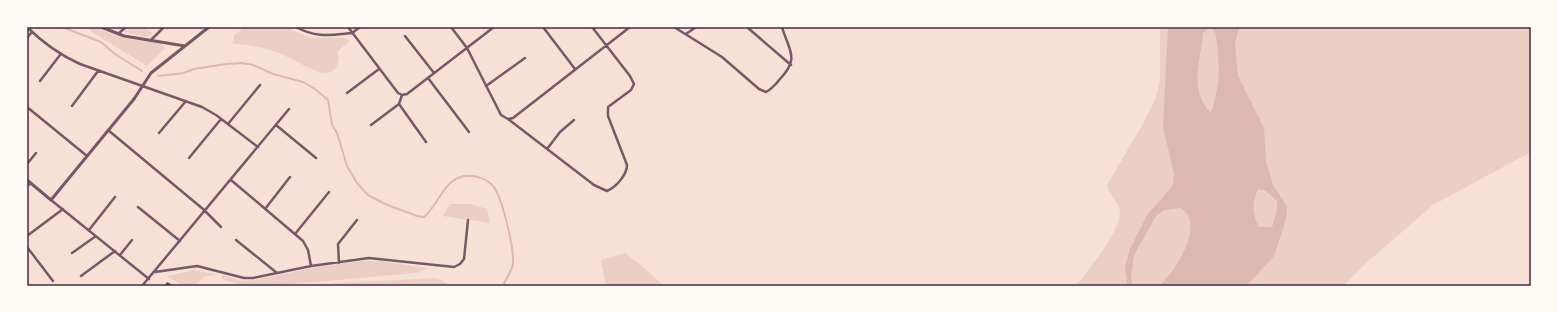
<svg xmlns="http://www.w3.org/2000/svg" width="1558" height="313" font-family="Figtree,sans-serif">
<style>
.green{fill:#ebcfc5}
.water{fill:#dcb8b0;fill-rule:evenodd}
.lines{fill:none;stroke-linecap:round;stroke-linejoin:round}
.stream{stroke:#dcb8b0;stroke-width:2}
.building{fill:#644757}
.minor{stroke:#755966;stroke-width:2.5}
.tertiary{stroke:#755966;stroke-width:3}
.neatline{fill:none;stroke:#4a2c40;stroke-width:1.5}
</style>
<rect width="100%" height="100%" fill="#f7e1d7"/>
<path class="green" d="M87,27C101,27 114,37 129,39C138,41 160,40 165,48L147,66L92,32Z
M130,27H144L152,33L147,37L125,32Z
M245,27H285L311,38H345L350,41L337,52L339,58C338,66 334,73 326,73C316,74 290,57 278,53C264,47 246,45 230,43L234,41V35Z
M1160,27H1531V152L1433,205L1364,265L1343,286H1076C1088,270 1121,231 1120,211C1119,204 1111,195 1108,189L1107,185L1141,127L1156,97L1160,81Z
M450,204H471L487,209L490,223L443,216Z
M625,253L642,266L664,286H606L601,260Z
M362,261H380L428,268L416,273L271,286H243L222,279L221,277L223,275L241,281L255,280L317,267Z
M194,270L218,275L205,276L195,286H183L167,276Z
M437,278L452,286H317L336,283Z"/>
<path class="water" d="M1168,27H1239L1235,44L1238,76L1264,128L1266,161L1273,185L1287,206L1286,219L1274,256L1246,286H1159C1174,273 1198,236 1188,215C1186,213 1183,210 1181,208L1164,210L1156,216L1134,255L1131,277L1133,286H1129L1127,283L1125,267L1130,249L1147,215L1164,196L1173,185L1174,174L1163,127ZM1209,27L1215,31C1220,61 1221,84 1211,113C1188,90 1201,61 1203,33ZM1258,189L1266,191L1277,201V211L1272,227H1259C1252,214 1252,202 1258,189Z"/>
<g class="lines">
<path class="stream" d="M62,27L101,42L115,54L142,71
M158,76L184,73L194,69L226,64L242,63L253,65L273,74L303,82L315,89L328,100L332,125L337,133L347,166L357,183L368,195L385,204L417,216L424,217C437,206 443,184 458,178C469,173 486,177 494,187C503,201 514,247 513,264C512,270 507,278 504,283L505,286"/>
</g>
<path class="building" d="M167,282L171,284L174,286H164Z"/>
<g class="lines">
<path class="minor" d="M27,27C43,43 60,55 80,64L202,107L216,115L258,147
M296,27C316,38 330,35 352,33
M348,27L398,93L402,95
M451,27L467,48L501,115L508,119L594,185L607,191C616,187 627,175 627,165L608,116V107L631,90L634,84L630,76L592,27
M543,27L575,69
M674,27L722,57L759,89L766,92C772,89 776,84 780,79C800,58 789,51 782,27
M748,28L791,65
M352,33L360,27
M118,34L126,27
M686,34L696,27
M405,36L434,73
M27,38L32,32
M151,40L164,27
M428,78L469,132
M40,81L60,55
M486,86L525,58
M347,93L379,69
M402,95L407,94L494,27
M402,95L399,104L426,142
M72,106L98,71
M27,107L87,156
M508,119L513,118L630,27
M228,124L260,85
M276,125L316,158
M371,125L399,104
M108,130L203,209L221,227
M159,133L186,101
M547,149L560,132L574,120
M189,158L221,119
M27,164L36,153
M231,180L303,241L308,250L311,266
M27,186L31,183
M51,200L149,279
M138,207L180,241
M265,209L290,177
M89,230L115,197
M295,234L329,192
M27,236L63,209
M236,240L277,273
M27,247L53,281
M72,253L96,236
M120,255L132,240
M339,263L338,244L357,220
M155,272L197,266L244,278H253L311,266L369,258L454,267L460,264L464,259L468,220
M81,276L115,251
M142,286L289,109"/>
<path class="tertiary" d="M101,27L124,36L185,46
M27,180L51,200L134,99L151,73L209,27"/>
</g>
<rect width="1558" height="313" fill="none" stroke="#fffaf5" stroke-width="56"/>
<rect x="28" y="28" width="1502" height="257" class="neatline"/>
</svg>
